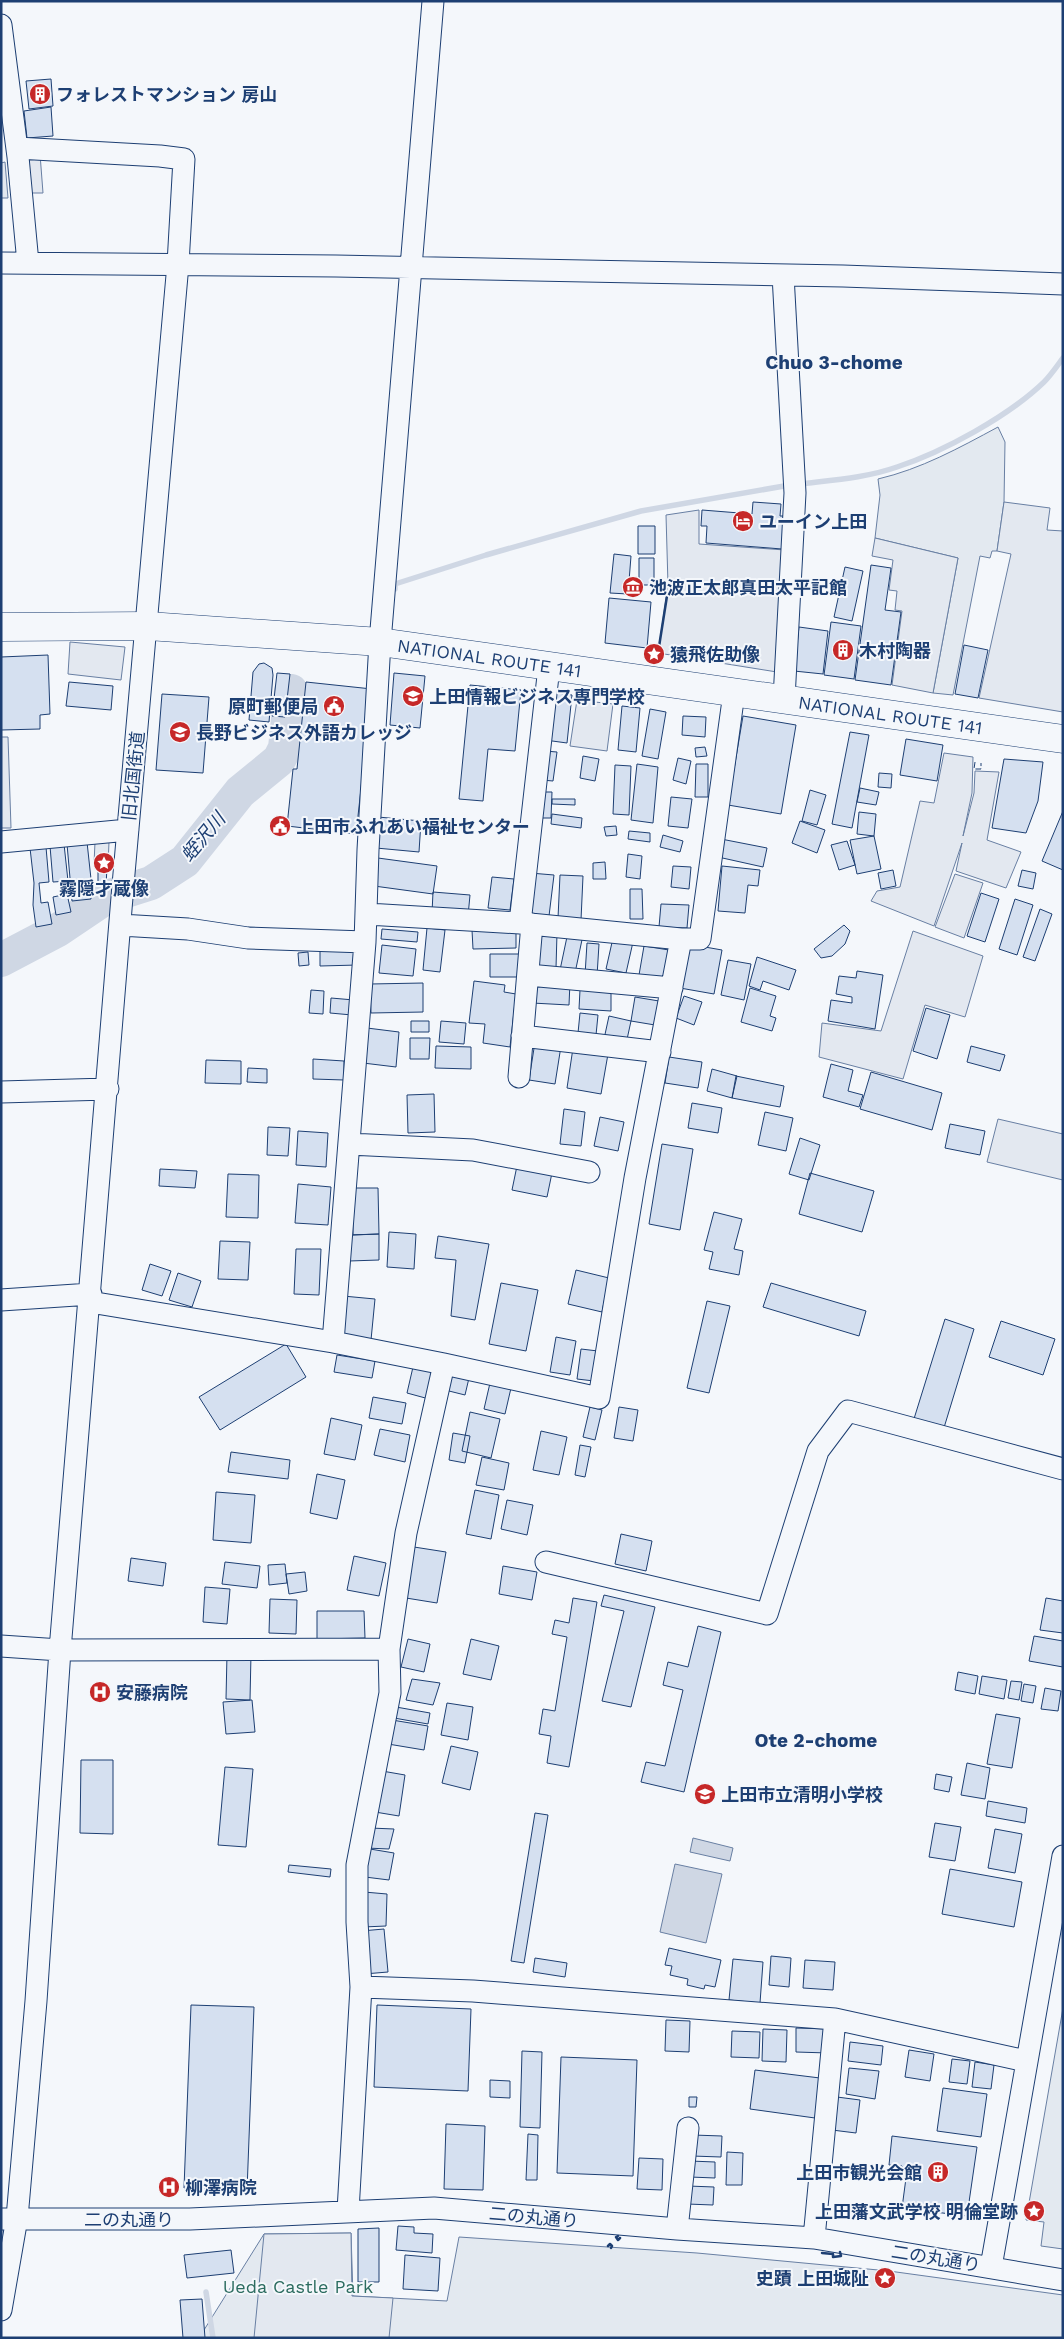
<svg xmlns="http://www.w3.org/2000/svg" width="1064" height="2339" font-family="'Work Sans','Noto Sans JP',sans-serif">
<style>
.green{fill:#e3e9f0;stroke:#687fa3}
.parking{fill:#e3e8f0;stroke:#687fa3}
.water{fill:#cfd7e4;stroke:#687fa3}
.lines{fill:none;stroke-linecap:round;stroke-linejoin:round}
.stream{stroke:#cfd7e4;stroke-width:5.5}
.river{stroke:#cfd7e4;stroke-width:34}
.building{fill:#d5e0f0;stroke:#1d3f73}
.minor-casing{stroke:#1d3f73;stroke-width:23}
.highway-casing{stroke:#1d3f73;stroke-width:29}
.minor{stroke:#f4f7fb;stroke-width:21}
.highway{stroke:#f4f7fb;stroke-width:28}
.fence{stroke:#1d3f73;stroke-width:1;stroke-dasharray:6 2.5;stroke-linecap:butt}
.wall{stroke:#1d3f73;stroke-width:2.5}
.labels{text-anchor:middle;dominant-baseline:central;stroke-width:4;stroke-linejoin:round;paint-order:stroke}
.poi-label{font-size:18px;font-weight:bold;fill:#1d3f73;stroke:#f4f7fb;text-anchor:start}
.street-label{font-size:18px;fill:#1d3f73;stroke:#f4f7fb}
.park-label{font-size:18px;fill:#2c6c60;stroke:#f4f7fb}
.neighbourhood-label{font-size:19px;font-weight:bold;fill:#1d3f73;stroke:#f4f7fb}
.water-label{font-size:19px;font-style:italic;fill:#1d3f73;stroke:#f4f7fb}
</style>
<rect width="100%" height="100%" fill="#f4f7fb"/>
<path class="green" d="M998,427L1005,442L1004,502L997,551H992L990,558L980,556L953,695L933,693L958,558L875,538L880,495L878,479C921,469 959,448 998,427Z
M95,842H109L108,865L94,864Z
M1063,2008V2249L1041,2246L1044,2222L1026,2220Z
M351,2233L353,2296L447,2301L459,2237L697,2253L889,2271L1063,2295V2338H199L264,2234Z"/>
<path class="parking" d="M24,154H40L43,193H28Z
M5,162L8,198H1V163Z
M1004,502L1050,508L1047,530L1063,531V712L979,698L1011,554L997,551Z
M699,510V544L785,550L777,672L658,653L668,585L666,515Z
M875,538L958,558L933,693L892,685L902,611L895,610L897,591L889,590L893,560L872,556Z
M70,642L125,647L121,680L68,674Z
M577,700L613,704L607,751L570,746Z
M1,737H8L11,828H1Z
M944,753L973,757L972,793L963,836L974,793L975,771L999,772L987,840L1021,852L1006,888L956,871L962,843L934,926L871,901L877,891L900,887L920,801L934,803Z
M955,874L983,883L964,938L935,927Z
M913,931L983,956L965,1017L925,1005L903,1079L819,1057L822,1023L881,1031Z
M998,1119L1063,1134V1180L987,1162Z
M351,2233L352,2296L393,2298L389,2338H254L264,2234Z"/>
<path class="water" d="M693,1838L733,1848L730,1861L690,1852Z
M675,1864L722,1874L706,1943L660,1932Z"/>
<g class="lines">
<path class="stream" d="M799,484C832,480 866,478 897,467C943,452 1009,416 1044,382C1051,375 1057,366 1063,358
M395,589V584L486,555L641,511L790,485
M206,2292L213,2338"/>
<path class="river" d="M1,960L58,930L107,897L151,883L185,861L240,792L279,760L285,748L291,691"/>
</g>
<path class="building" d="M51,79L53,106L29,109L26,81Z
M51,107L53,136L27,138L24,111Z
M753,502L781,504L780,516H785L782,549L706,543L707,526H701L702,510L752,514Z
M638,526H655V554H638Z
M614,554L631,556L628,594L610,593Z
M639,558H654V585H639Z
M871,565L891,568L885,610L901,612L891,685L855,680Z
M845,567L863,571L852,621L834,617Z
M609,598L651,602L647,648L605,643Z
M831,622L861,626L854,679L824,675Z
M799,627L828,631L823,674L794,671Z
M964,645L988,650L978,698L955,694Z
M48,655L50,714L40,715V729L1,730V657Z
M264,663L272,668L273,675L269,722L249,720L253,672L259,664Z
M277,673L290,674L285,717L272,716Z
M394,673L425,676L420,728L390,725Z
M69,682L113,686L111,710L66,706Z
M306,682L372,689L356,834L287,826L293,769H297Z
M470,685L521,690L515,751L488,749L483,801L459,799Z
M550,692L572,695L567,743L545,740Z
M162,694L209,697L203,773L156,770Z
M622,706L640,708L636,752L618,750Z
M650,709L666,712L658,759L642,756Z
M683,716L706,717L705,737L682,735Z
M743,716L796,725L781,814L728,805Z
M850,732L869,735L852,828L832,824Z
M906,739L943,745L937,781L900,775Z
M705,747L707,756L696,757L695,748Z
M545,751L557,752L553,781L542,780Z
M583,756L599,759L595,781L580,778Z
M678,758L691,761L686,784L673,780Z
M1004,759L1043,762L1038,801L1026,833L992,828Z
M637,764L658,767L653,823L631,820Z
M696,764H708V797H695Z
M615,765L631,766L629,815L613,814Z
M879,773L892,774L891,788L878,787Z
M860,788L879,792L876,805L857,802Z
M810,790L826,795L817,825L802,821Z
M540,792H552L551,818H539Z
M671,797L692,799L688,828L668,826Z
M552,799H575V805L552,804Z
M1063,811V870L1042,861Z
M859,812L876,814L874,836L857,834Z
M552,814L582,818L581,828L551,824Z
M378,817L421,821L419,852L376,848Z
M800,821L825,830L817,853L792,843Z
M616,826L617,835L606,836L604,827Z
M629,831L650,833V842L628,839Z
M663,835L683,841L680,852L660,847Z
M874,836L881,869L857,874L850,840Z
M721,839L767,848L763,867L718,857Z
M847,841L855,865L839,870L831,845Z
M87,842L91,879L82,880L83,888L90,887L91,899L72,901L67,844Z
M64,844L68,881L53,882L50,846Z
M46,847L49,882L39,883L41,903L48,902L52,924L36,927L33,905L34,883L30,848Z
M628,854L642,856L640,879L626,877Z
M378,858L437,866L433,894L374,886Z
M605,862L606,879H593V863Z
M673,866L691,867L689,889L671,887Z
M722,866L760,870L758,886L748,885L745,913L718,911Z
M98,867H107L106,886H98Z
M893,870L896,886L881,889L878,873Z
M1022,870L1036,873L1033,889L1018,886Z
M530,873L554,875L549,916L525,913Z
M560,875L583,876L581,920L558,918Z
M492,877L514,879L510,910L488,908Z
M630,889H642L643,919H630Z
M433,892L470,895L468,916L432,913Z
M981,893L999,899L985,942L967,936Z
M67,894L71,912L56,915L53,897Z
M1015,899L1033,905L1017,955L999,949Z
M661,904L689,905L687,928L659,927Z
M1040,909L1052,914L1035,961L1023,957Z
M844,925L850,931L845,944L832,956L821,958L814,949Z
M427,928L445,930L440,972L423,970Z
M382,929L418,932L417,942L381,939Z
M516,929V948L473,949L472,930Z
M568,932L583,935L575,973L560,970Z
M533,933H557L556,968H533Z
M613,938L633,942L626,973L606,969Z
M587,943L599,944L597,976L585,975Z
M688,944L722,950L714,994L680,988Z
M382,945L416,949L413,976L379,973Z
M357,946L358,965L320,966V947Z
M644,946L669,950L664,979L639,975Z
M308,952L309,965L299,966L298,953Z
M490,954H521L520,977H490Z
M757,957L796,970L789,990L763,981L760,990L749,986Z
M728,960L751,964L744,1000L721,995Z
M857,971L883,975L875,1029L828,1021L831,1000L852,1003V997L836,994L839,976L856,978Z
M474,981L505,985L504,992L516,994L510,1047L483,1043L485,1024L469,1023Z
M533,981L570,982L569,1005L532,1003Z
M423,983V1012L371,1013L370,984Z
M750,988L776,996L770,1016L776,1018L772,1031L741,1022Z
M311,990L324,991L323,1014L309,1013Z
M580,990L611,992V1011L579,1009Z
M684,996L702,1002L694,1025L676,1018Z
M635,997L659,1001L655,1025L631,1021Z
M331,998L354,1000L352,1015L330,1013Z
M926,1008L950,1015L937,1059L913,1051Z
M580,1013L598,1015L596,1035L578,1033Z
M609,1016L631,1021L626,1044L604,1039Z
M411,1021H429V1032H411Z
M441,1021L466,1023L464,1044L439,1042Z
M367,1028L399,1032L396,1067L363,1063Z
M410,1038H430L429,1059H410Z
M535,1042L561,1046L555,1084L529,1080Z
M436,1046L471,1047V1069L435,1068Z
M971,1046L1005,1055L1000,1071L967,1062Z
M573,1048L608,1054L601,1094L567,1088Z
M669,1057L702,1062L698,1088L665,1083Z
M313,1059L344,1061V1080L313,1079Z
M206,1060L241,1061V1084L205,1083Z
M831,1064L853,1070L848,1091L863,1095L859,1107L823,1097Z
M248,1068L267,1069V1083L247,1082Z
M712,1069L737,1076L732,1098L707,1091Z
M871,1072L942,1093L932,1130L860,1109Z
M736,1076L784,1086L780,1107L732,1098Z
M434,1094L435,1132L408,1133L407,1095Z
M692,1103L722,1108L718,1133L688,1128Z
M564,1109L585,1112L581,1146L560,1144Z
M765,1112L793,1118L786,1151L758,1145Z
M600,1117L624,1122L618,1151L594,1146Z
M950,1124L985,1131L980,1155L945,1148Z
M268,1127L290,1128L288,1156L267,1155Z
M298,1131L328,1133L326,1167L296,1165Z
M800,1138L820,1145L809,1180L789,1174Z
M662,1144L693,1149L680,1230L649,1224Z
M518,1161L553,1168L547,1197L512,1190Z
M160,1169L197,1171L195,1188L159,1186Z
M810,1173L874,1191L862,1232L799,1214Z
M228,1174L259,1175L258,1218L226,1217Z
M298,1184L331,1187L328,1225L295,1223Z
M352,1188H378L379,1234L353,1235Z
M714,1212L742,1219L734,1249L743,1251L739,1275L709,1269L713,1252L704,1250Z
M389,1232L416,1234L414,1269L387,1267Z
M379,1234V1260L349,1261L348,1235Z
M438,1236L489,1244L475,1320L451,1316L456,1260L435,1258Z
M220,1241L250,1242L248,1280L218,1279Z
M296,1249H321L319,1295L294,1294Z
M150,1264L171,1271L162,1296L142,1290Z
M576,1270L609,1278L602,1312L568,1304Z
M178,1273L201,1281L192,1307L169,1300Z
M501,1283L538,1290L526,1351L489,1344Z
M771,1283L866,1311L859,1336L763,1307Z
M343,1296L375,1299L371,1340L339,1336Z
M707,1301L730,1306L709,1393L687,1388Z
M945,1319L974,1329L943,1431L913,1422Z
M1001,1321L1055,1339L1043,1375L989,1357Z
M556,1337L576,1341L570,1375L550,1372Z
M286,1344L306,1377L220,1430L199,1397Z
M581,1349L598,1351L594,1381L577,1379Z
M337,1355L375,1361L372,1378L334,1372Z
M413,1367L435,1372L429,1399L407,1393Z
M449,1374L469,1378L465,1395L445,1390Z
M490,1383L511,1388L505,1414L484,1409Z
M373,1397L406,1403L402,1424L369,1418Z
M590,1407L602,1410L595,1440L583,1437Z
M619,1407L638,1410L633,1441L614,1438Z
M470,1412L500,1419L491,1458L462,1451Z
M331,1418L362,1425L355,1460L324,1454Z
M380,1429L410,1435L405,1462L374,1455Z
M541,1431L567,1437L559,1475L533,1470Z
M453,1433L470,1436L465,1463L449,1460Z
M580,1445L591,1447L585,1477L575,1475Z
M231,1452L290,1460L288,1479L228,1472Z
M482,1457L509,1463L504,1490L476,1485Z
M317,1474L345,1480L337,1519L310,1513Z
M475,1490L499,1495L491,1539L466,1534Z
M216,1492L255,1495L251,1543L213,1540Z
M507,1500L533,1505L527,1535L501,1529Z
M621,1534L652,1541L646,1571L615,1564Z
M414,1547L446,1552L437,1603L406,1598Z
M354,1556L386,1563L379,1596L347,1590Z
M131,1558L166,1563L163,1586L128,1581Z
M225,1562L260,1566L257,1588L222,1584Z
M285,1564L287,1583L269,1585L268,1565Z
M503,1566L537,1572L532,1600L499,1594Z
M305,1572L307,1591L289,1594L286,1574Z
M205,1587L230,1589L227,1624L203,1622Z
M604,1595L655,1607L631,1707L602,1701L624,1611L601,1606Z
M573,1598L597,1602L569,1767L547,1763L551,1736L539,1734L543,1709L555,1711L567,1637L552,1634L555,1620L569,1623Z
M1046,1598L1063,1601V1633L1040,1630Z
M270,1599L297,1600L296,1634L269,1633Z
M317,1611H364L365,1638L317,1639Z
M698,1626L721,1632L684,1792L641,1782L646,1762L665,1766L683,1690L663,1685L668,1662L688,1667Z
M1034,1636L1063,1641V1667L1029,1661Z
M408,1639L430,1644L424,1672L401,1667Z
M471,1639L499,1646L491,1680L463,1674Z
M227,1654H251L250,1700L226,1699Z
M958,1672L978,1676L975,1694L955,1690Z
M982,1676L1007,1680L1004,1699L979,1694Z
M412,1679L440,1683L433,1705L406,1700Z
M1011,1681L1022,1682L1019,1700L1008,1698Z
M1024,1684L1036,1686L1033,1703L1021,1701Z
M1045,1688L1061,1691L1058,1711L1041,1709Z
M252,1700L255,1732L226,1734L223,1702Z
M447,1703L473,1707L468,1740L441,1735Z
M396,1707L430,1713L428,1724L394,1718Z
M996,1714L1020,1718L1012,1768L987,1764Z
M386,1719L428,1726L424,1750L382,1743Z
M451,1746L478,1752L470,1790L442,1783Z
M81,1760H113V1834L80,1833Z
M967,1763L990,1768L985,1799L961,1795Z
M225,1767L253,1769L246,1847L218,1845Z
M382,1771L405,1775L399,1816L375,1812Z
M936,1774L952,1777L949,1792L934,1789Z
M988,1801L1027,1808L1025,1823L986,1816Z
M535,1813L548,1815L524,1963L511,1961Z
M935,1823L961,1827L955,1861L929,1857Z
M370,1828L394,1829L389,1849L366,1848Z
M995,1829L1022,1834L1015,1873L988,1868Z
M370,1849L394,1853L389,1880L365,1877Z
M289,1865L331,1869L330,1877L288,1872Z
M950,1869L1022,1882L1014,1927L942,1914Z
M364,1892L387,1894L386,1926L363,1927Z
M384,1929L388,1972L364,1974L361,1931Z
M669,1948L721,1960L715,1987L705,1985L704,1989L687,1985L688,1979L670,1975L672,1966L665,1965Z
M771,1956L791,1958L789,1987L769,1985Z
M535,1958L567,1963L565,1977L533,1972Z
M733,1959L763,1962L760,2003L729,2000Z
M805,1960L835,1962L833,1990L803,1988Z
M191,2005L254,2007L247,2191L184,2188Z
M377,2005L471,2009L468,2091L374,2087Z
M666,2020L690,2021L689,2052L665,2051Z
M796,2028L829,2029L828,2053L796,2052Z
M763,2029L787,2030L786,2062L762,2061Z
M732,2031L760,2032L759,2058L731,2057Z
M850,2042L883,2046L881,2065L848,2061Z
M909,2050L934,2054L930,2081L905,2077Z
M522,2051L542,2052L540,2128L520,2127Z
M561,2057L637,2060L633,2176L557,2173Z
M952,2059L970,2061L967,2084L949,2082Z
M975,2062L994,2065L991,2089L972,2087Z
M849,2068L879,2071L875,2099L846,2094Z
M755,2070L820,2078L815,2118L750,2109Z
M490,2080L510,2081V2098L490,2097Z
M943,2088L987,2094L981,2137L937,2131Z
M689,2097H697L696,2107H689Z
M837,2097L860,2100L856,2133L832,2130Z
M446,2124L485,2126L483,2190L444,2189Z
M528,2134L538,2135L537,2180H526Z
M693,2135L722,2136L721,2157L692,2156Z
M892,2136L977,2147L967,2216L902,2208L906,2178L901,2177L902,2166L889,2165Z
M727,2152L743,2153L742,2185H726Z
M639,2158L663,2159L662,2190L637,2189Z
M690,2161L715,2162V2178L690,2177Z
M688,2186L714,2187L713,2205L687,2204Z
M398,2226L414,2227V2233L433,2234L432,2253L396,2250Z
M379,2228V2282H358V2229Z
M231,2250L234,2273L187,2278L184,2255Z
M405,2255L440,2258L438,2291L403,2289Z
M202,2299L205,2338H183L180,2300Z"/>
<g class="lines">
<g class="minor-casing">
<path id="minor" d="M1,25L18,157L28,263
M1,263L336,266L843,276L1063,284
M783,275L795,493L784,699
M1,842L128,830
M367,914L520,923L681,939H700L734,693
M520,923L549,667
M120,925L188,929L248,938L365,942
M528,975L672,988
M522,1036L660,1052
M519,1077L532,924
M1,1092L108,1089
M349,1144L473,1150L589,1172
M1,1300L91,1294
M90,1302L333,1342L444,1364L599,1398L635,1178L681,939
M333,1342L365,942L368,850L380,642L433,1
M546,1562L767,1614L818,1451L848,1411L1063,1469
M1,1646L60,1650L389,1649
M361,1987L473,1991L835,2019L1026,2061
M348,2211L361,1987L357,1922V1865L390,1693L389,1649L406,1533L444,1364
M1,2219H190L434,2208L677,2229L814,2238L1063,2280
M677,2229L688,2128
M814,2238L835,2019
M991,2267L1063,1856
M1,2310L17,2218L36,2001L60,1650L123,885L178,264L184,159L160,156L17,148"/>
</g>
<g class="highway-casing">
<g id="highway">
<path id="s1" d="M1,627L148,626L380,642L1063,739"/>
</g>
</g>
<use href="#minor" class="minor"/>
<use href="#highway" class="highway"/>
<path class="fence" d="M975,762L974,769H981V763"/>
<path class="wall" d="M658,653L667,596
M618,2236L616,2237L618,2240L620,2238
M608,2246L610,2244L612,2246L611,2248
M822,2253L833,2254V2257L841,2256L840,2252
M837,2275L836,2270L844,2269L846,2275L854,2276"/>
</g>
<defs>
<g id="building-disc" transform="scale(1.125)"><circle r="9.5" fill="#c62828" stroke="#f4f7fb"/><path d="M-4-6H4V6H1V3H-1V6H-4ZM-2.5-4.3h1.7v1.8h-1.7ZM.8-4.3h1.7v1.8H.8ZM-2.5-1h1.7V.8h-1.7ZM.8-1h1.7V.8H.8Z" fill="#fff"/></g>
<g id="hotel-disc" transform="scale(1.125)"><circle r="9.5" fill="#c62828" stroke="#f4f7fb"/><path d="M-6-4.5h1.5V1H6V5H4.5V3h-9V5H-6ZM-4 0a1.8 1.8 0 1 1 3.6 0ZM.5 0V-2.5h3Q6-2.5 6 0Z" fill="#fff"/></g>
<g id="museum-disc" transform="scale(1.125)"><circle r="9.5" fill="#c62828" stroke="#f4f7fb"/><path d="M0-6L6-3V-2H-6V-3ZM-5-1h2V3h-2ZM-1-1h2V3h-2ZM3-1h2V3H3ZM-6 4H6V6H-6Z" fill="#fff"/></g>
<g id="sight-disc" transform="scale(1.125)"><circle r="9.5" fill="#c62828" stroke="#f4f7fb"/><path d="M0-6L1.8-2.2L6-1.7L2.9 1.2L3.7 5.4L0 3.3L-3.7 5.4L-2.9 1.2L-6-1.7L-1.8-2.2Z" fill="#fff"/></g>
<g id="university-disc" transform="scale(1.125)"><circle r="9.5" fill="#c62828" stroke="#f4f7fb"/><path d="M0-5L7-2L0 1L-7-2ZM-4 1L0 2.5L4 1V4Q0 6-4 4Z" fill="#fff"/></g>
<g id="civic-disc" transform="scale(1.125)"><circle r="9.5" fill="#c62828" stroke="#f4f7fb"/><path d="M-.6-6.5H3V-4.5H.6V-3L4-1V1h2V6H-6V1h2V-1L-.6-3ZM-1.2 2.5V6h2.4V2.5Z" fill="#fff"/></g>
<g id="hospital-disc" transform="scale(1.125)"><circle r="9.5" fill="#c62828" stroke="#f4f7fb"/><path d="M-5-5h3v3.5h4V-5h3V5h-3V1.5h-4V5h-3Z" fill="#fff"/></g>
<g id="school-disc" transform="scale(1.125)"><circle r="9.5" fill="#c62828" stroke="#f4f7fb"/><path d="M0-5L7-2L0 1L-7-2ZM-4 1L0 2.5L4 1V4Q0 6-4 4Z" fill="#fff"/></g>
</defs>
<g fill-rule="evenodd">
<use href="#building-disc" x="40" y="94"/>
<use href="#hotel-disc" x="743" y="521"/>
<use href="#museum-disc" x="633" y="587"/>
<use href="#building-disc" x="843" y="650"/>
<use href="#sight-disc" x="654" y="654"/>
<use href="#university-disc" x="413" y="696"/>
<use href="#civic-disc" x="334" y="706"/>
<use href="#university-disc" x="180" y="732"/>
<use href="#civic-disc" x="280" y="826"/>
<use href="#sight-disc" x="104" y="863"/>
<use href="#hospital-disc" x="100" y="1692"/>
<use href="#school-disc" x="705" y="1794"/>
<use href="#building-disc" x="938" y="2172"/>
<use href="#hospital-disc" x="169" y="2187"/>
<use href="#sight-disc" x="1034" y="2211"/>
<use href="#sight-disc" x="885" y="2278"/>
</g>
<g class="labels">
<g class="poi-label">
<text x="56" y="94">フォレストマンション 房山</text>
<text x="759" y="521">ユーイン上田</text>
<text x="649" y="587">池波正太郎真田太平記館</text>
<text x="859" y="650">木村陶器</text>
<text x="670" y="654">猿飛佐助像</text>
<text x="429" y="696">上田情報ビジネス専門学校</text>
<text x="318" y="706" text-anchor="end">原町郵便局</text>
<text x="196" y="732">長野ビジネス外語カレッジ</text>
<text x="296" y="826">上田市ふれあい福祉センター</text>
<text x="104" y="888" text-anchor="middle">霧隠才蔵像</text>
<text x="116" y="1692">安藤病院</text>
<text x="721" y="1794">上田市立清明小学校</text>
<text x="922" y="2172" text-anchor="end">上田市観光会館</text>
<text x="185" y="2187">柳澤病院</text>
<text x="1018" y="2211" text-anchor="end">上田藩文武学校 明倫堂跡</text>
<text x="869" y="2278" text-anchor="end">史蹟 上田城阯</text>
</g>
<g class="street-label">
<text stroke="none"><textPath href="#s1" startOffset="490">NATIONAL ROUTE 141</textPath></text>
<text stroke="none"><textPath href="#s1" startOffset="895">NATIONAL ROUTE 141</textPath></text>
<text transform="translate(133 776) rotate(-84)">旧北国街道</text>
<text transform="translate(534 2217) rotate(5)">二の丸通り</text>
<text x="129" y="2219">二の丸通り</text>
<text transform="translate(936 2258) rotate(9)">二の丸通り</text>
</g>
<g class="park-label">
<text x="298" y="2286">Ueda Castle Park</text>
</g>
<g class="neighbourhood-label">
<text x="834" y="362">Chuo 3-chome</text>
<text x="816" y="1740">Ote 2-chome</text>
</g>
<g class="water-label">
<text transform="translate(203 837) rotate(-50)">蛭沢川</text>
</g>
</g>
<rect width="1064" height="2339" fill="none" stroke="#1d3f73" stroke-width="5"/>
</svg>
